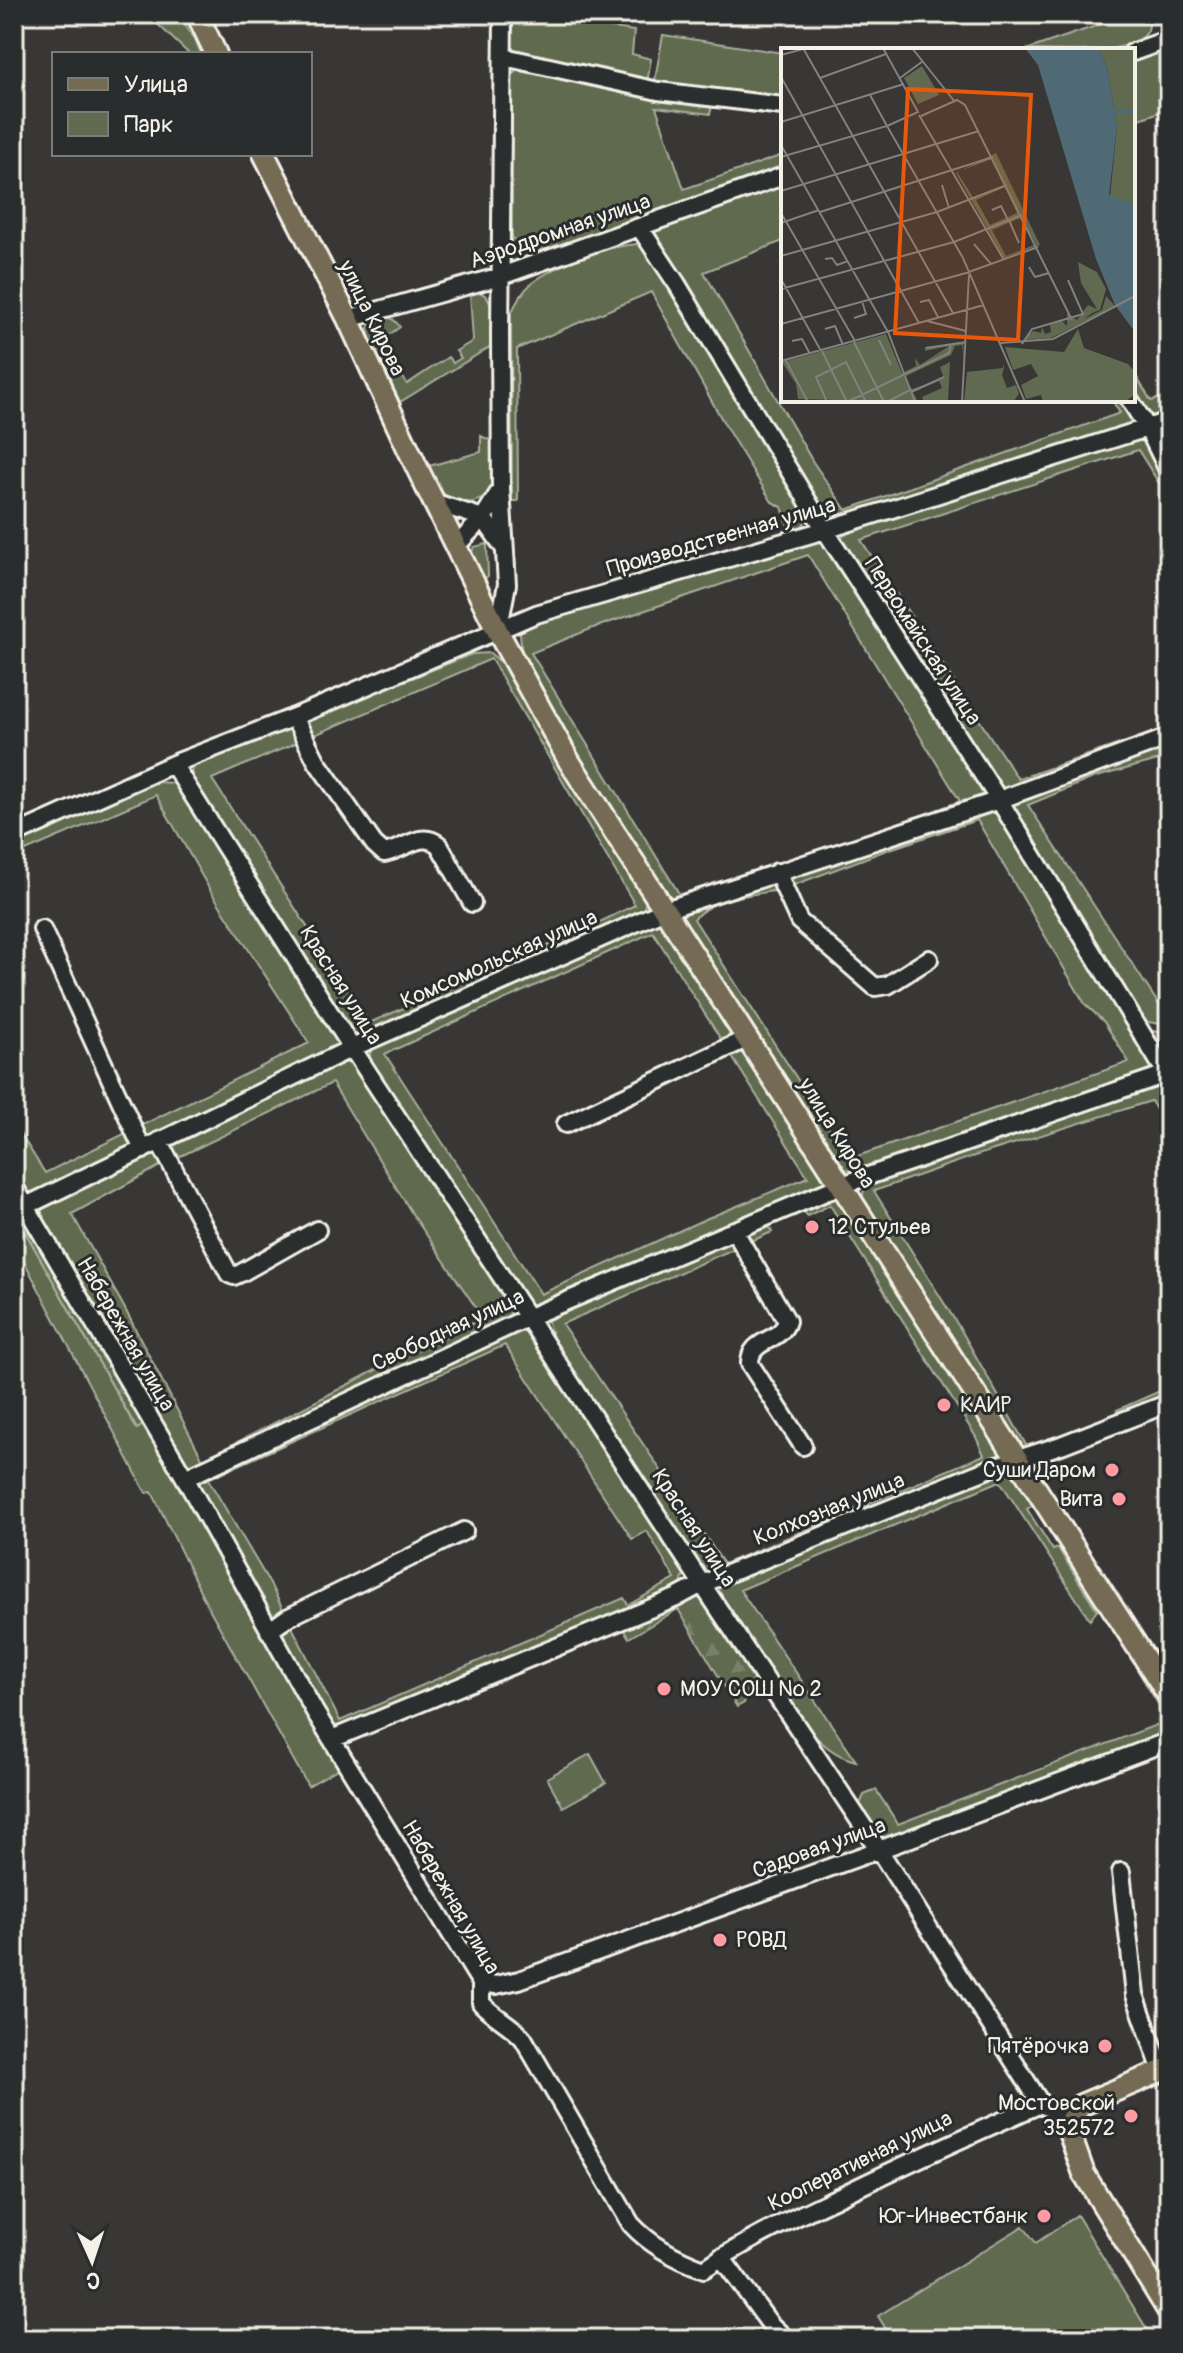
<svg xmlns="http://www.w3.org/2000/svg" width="1183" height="2353" font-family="Pangolin,sans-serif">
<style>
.green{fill:#606a50;stroke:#aaae9c;stroke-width:2;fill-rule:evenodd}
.forest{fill:url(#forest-firs);stroke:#aaae9c;stroke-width:2}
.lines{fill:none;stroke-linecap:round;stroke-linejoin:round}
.minor-casing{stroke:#f4f1e8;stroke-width:22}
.major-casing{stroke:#f4f1e8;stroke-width:26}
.minor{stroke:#2a2d2e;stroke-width:16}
.major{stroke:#746b52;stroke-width:20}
.poi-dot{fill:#ff9aa2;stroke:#2a2d2e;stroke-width:3}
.labels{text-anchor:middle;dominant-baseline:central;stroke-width:6;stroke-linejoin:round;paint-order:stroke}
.street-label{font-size:22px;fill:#f4f1e8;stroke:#2a2d2e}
.poi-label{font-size:22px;fill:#f4f1e8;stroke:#2a2d2e;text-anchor:end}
.inset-river{fill:none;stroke:#4f6a74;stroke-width:4}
.inset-road{fill:none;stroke:#83817d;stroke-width:2}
.view{fill:#e8590c;fill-opacity:0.15;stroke:#e8590c;stroke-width:4}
.inset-edge{fill:none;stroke:#f4f1e8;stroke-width:4}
</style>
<defs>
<pattern id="forest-firs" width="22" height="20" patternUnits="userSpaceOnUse" patternTransform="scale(2)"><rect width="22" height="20" fill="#606a50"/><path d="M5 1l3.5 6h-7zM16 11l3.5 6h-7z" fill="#778069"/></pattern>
</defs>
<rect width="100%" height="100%" fill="#383736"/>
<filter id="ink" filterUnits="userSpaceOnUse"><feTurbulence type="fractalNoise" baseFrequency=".0125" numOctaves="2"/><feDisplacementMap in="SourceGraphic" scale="16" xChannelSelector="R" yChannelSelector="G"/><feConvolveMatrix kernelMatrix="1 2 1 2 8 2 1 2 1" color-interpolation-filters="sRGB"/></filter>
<g filter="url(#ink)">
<path class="green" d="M147,14H177L195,39L201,54H189Z
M511,14H553L554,19L634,31L632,54L651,59L647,83L512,52Z
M1131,14H1149C1149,20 1150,28 1147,32C1134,57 1052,50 1026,50Z
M663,35L783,53V101L654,85Z
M1169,50V109L1133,121V62Z
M526,66L783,109V116L712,106L710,114L656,107L684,189L783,155V168L563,246L526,253L518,248L512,236L511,77L516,71Z
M783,185V241L704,272L813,462L846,510L1120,413L1112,400H1126L1133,412V425L850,517L833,518L822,511L775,430L653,235L659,229Z
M637,244L646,251L680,300L809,515L802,527L791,535L782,507L772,502L730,434L651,292L517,349L518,501H512L511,314C516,302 522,292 532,283C556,264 606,246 637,244Z
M476,291C498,295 492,328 493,345L400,402L370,340L368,329L371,323C383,313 392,315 400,327L380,341L407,384L448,357L453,363L461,358L456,351L473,341L470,293Z
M1133,371L1151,401L1169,395V415L1156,418C1138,408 1133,390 1133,371Z
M481,436L496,443L494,491C478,504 457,509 441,491C436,485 433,473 429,466L481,452Z
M1135,438L1144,439L1169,481V499L1138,450L861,540L1018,779L1169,727V732L1002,791L841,542L839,534Z
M819,538L825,542L983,788V797L669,902L548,710L522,658L520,632L541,621ZM808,555L960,801L914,819L680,895L531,653L593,628Z
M487,544L488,576L484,579L472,552L474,547Z
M490,653L504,665L646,898L644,909L372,1034L359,1035L352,1032L191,779L192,766L472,654ZM491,659L635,905L573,935L369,1023L212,779Z
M1169,742V757L1093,778L1028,805L1169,1020V1025L1141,1021L1014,811L1013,805L1019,798Z
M157,782L172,783L184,792L338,1036L339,1044L333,1052L313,1063L154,1134L121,1155L42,1193L27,1191L14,1178V1124L45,1173L309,1043L210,890L156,795L14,856V842L137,787Z
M987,810L997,811L1151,1062L1149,1070L1141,1076L861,1172L845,1169L835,1163L682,923L683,913L697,905L771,881L777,884L779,890C753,895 711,897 694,919L849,1159L1129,1062L1104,1022L1085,1004L977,820L884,851L789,887L787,879L792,873Z
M653,921L668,928L826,1179L820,1187L539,1308L529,1305L370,1062V1053L376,1044ZM653,932L808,1177L703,1220L541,1294L385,1054Z
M1154,1031L1163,1033L1169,1039V1064L1151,1036Z
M338,1063H353L512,1306L510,1314L501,1323L204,1464L190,1465L178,1459L42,1222V1210L47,1203L180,1136L289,1089ZM332,1083L413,1215L483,1318L372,1372L203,1460L124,1307L72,1214L160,1166Z
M1155,1086L1169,1091V1131L1151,1101L971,1157L874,1191L961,1330L1026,1445L1019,1449L862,1199L864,1190L871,1182Z
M837,1195L1004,1456L707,1578L554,1340L548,1323V1314L767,1223L772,1232L562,1324L724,1564L984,1455L976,1437L830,1205L807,1216L803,1209Z
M14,1212L136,1428L146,1423L253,1619L341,1767L308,1786L205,1601L152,1492L146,1493L14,1242Z
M515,1330L527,1331L537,1341L684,1574L681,1585L658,1598L332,1731L197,1488L203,1477ZM505,1345L632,1539L647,1531L675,1579L628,1605L624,1598L340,1721L269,1582L208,1479Z
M1169,1387V1394L1119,1413L1117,1410Z
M1008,1469L1035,1503L1027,1509L1053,1550L1058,1548L1097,1610L1090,1620L1000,1481L740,1590L856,1761C796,1749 754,1634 713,1589L735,1576Z
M1139,1664L1169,1710V1722L1135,1666Z
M1162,1719L1167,1730L1158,1736L887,1839L882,1837L860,1804L864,1795L876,1790L898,1824L1159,1724L1158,1720Z
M590,1754L606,1783L563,1807L547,1778Z
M1077,2215L1153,2339H892L878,2316L1023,2226L1036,2243Z"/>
<path class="forest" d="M14,1201L146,1423L137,1429L14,1212Z
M694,1595L702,1596L753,1679L744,1703L737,1707L678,1609L629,1638L621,1625Z"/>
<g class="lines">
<g class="minor-casing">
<path id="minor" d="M1133,52L1169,39
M504,57L658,91L783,106
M640,228L677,284L825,530L999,800L1169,1078
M348,319L501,276L783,176
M1130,400L1148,429L1169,472
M436,503L483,518L504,548
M456,546L483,518L501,489
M498,632L507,584L501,489L500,334L503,14
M294,717L317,762L374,844L384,853C405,850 421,830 439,845L472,903
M173,764L352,1048L702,1584L879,1850L1041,2104L1071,2119
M14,835L173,764L294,717L536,614L825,530L1169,421
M777,872L799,921L875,987L888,985L929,959
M42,929L143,1150
M566,1124L748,1038
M159,1141L229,1274L234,1276L241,1273L317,1230
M14,1186L185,1478L315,1712L481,1983V2003C494,2017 510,2024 523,2038L631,2224C651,2246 676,2259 704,2269C746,2240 794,2218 840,2196C906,2164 973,2133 1041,2104
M26,1206L352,1048L665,910L999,800L1169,737
M734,1230L787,1321C781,1343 749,1338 750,1364L803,1446
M185,1478L529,1317L842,1185L1169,1073
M269,1631L287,1618L464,1531
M332,1739L676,1598L702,1584L991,1468L1061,1445L1169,1403
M1121,1872L1135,1995L1162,2071
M481,1983L496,1985L519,1980L906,1840L1169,1741
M721,2257L770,2324L786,2339"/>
</g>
<g class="major-casing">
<path id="major" d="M197,14L216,54
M264,154L348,319L419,472L498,632L569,761L1169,1696
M1169,2068L1081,2105L1071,2119L1070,2135L1084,2174L1169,2312"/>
</g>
<use href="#minor" class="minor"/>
<use href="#major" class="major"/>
</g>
</g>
<g class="poi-dot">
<circle cx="812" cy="1227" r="8"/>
<circle cx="944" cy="1405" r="8"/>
<circle cx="1112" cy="1470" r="8"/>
<circle cx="1119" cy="1499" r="8"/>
<circle cx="664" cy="1689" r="8"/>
<circle cx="720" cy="1940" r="8"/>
<circle cx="1105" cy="2046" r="8"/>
<circle cx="1131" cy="2116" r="8"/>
<circle cx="1044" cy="2216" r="8"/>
</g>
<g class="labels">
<g class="street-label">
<text transform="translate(560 231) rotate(-19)">Аэродромная улица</text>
<text transform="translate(372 318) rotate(64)">улица Кирова</text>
<text transform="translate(721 537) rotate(-16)">Производственная улица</text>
<text transform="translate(923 641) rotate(57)">Первомайская улица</text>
<text transform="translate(499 959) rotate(-24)">Комсомольская улица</text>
<text transform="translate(341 985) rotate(58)">Красная улица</text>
<text transform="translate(837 1133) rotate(58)">улица Кирова</text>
<text transform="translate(448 1330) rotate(-25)">Свободная улица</text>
<text transform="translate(126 1334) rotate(60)">Набережная улица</text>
<text transform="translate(829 1509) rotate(-22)">Колхозная улица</text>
<text transform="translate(694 1528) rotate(57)">Красная улица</text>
<text transform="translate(819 1848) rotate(-20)">Садовая улица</text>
<text transform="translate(451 1897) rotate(60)">Набережная улица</text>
<text transform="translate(860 2161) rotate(-26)">Кооперативная улица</text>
</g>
<g class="poi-label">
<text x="828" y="1227" text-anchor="start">12 Стульев</text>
<text x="960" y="1405" text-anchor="start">КАИР</text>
<text x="1096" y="1470">Суши Даром</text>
<text x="1103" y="1499">Вита</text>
<text x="680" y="1689" text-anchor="start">МОУ СОШ № 2</text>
<text x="736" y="1940" text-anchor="start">РОВД</text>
<text x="1089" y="2046">Пятёрочка</text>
<text x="1115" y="2103">Мостовской<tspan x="1115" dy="25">352572</tspan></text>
<text x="1028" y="2216">Юг-Инвестбанк</text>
</g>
</g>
<g transform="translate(781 48)">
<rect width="354" height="354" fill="#383736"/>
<path d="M141,18L158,47L137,56L123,30ZM215,105L259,197L223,210L175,125ZM211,111L223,137L192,149L176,124ZM224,139L236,165L209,177L195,152ZM239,170L255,196L225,208L211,182ZM325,248L334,258L270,290L242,292L252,283L260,285L261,279L264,286L270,284L269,276L280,272L286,278V265L296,272L307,257L316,261L303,271L321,262ZM297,281L303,300L347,316L354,324V346L344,354H262L260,347L245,351L240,337L257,328L250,316L232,322L224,299L283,304ZM105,286L121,325L135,318L134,310L139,317L168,298L144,303V299L182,295L183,312L181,297L174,298L170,307L123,329L131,341L163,330L159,319L169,314L167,354H143L141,349L161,340L158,333L132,344L137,354L17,351L15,336L1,314ZM222,315L223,320L221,327L226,340L235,337L238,346L232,354H183L186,324L222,320Z" fill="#606a50" fill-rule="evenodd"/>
<path d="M317,0H354V156L329,149L336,78L326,19ZM297,214L316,224L325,241L319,262L295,271L316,261L300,235Z" fill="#606a50"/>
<path d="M244,0H317L326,19L336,78L328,147L354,156V284L334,257L315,211L257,17Z" fill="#4f6a74"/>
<path class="inset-river" d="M329,64L354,63"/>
<path class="inset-road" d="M22,0L172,265M102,0L137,64L106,78L182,210L244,354M131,0L174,54M0,7L26,0M0,29L138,275M39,30L105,6M119,30L142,13M138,67L223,212M140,68L176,52L184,57L291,272M0,74L123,36M0,97L107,284L134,354M0,109L106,78L89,47M161,137L168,160M0,143L198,83M211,162L220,158L227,172M39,164L212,109M0,165L74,293M228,172L238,195M0,175L38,162M193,196L210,216M0,208L156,164L226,137M44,211L51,210L56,217L67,213M248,219L254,229L268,225M0,231L40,303M0,241L173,194L241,167M139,254L148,252L157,269M73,270L85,266L81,253M146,273L185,283M0,276L185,225L257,199M44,281L54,278L62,297M98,292L110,317M11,293L21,291L29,306M73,294L103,354M219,295L272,291L354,248M241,296L251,281L302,266L287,232M145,300L185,294M41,303L66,354M4,311L27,354M0,313L203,257M130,344L163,329M46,354L35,329L65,314L85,354M66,354L168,305L170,296M106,354L129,342M181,354L188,227"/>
<path class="view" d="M127,41L250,47L237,292L114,285Z"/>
<rect width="354" height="354" class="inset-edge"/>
</g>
<rect width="1183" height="2353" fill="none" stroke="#2a2d2e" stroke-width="48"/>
<rect x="24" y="24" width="1135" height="2305" fill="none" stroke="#f4f1e8" stroke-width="3" filter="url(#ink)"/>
<rect x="52" y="52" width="260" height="104" fill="#2a2d2e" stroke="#7b7b78" stroke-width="2"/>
<rect x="68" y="78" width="40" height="12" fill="#746b52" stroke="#7b7b78" stroke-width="2"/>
<text x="124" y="92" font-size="24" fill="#f4f1e8">Улица</text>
<rect x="68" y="112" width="40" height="24" fill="#606a50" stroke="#7b7b78" stroke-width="2"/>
<text x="124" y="132" font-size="24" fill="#f4f1e8">Парк</text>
<g transform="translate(92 2261) rotate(177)" stroke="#2a2d2e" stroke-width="6" paint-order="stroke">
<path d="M0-6L14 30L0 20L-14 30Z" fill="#f4f1e8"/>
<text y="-12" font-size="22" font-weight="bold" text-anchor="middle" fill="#f4f1e8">С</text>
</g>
</svg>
